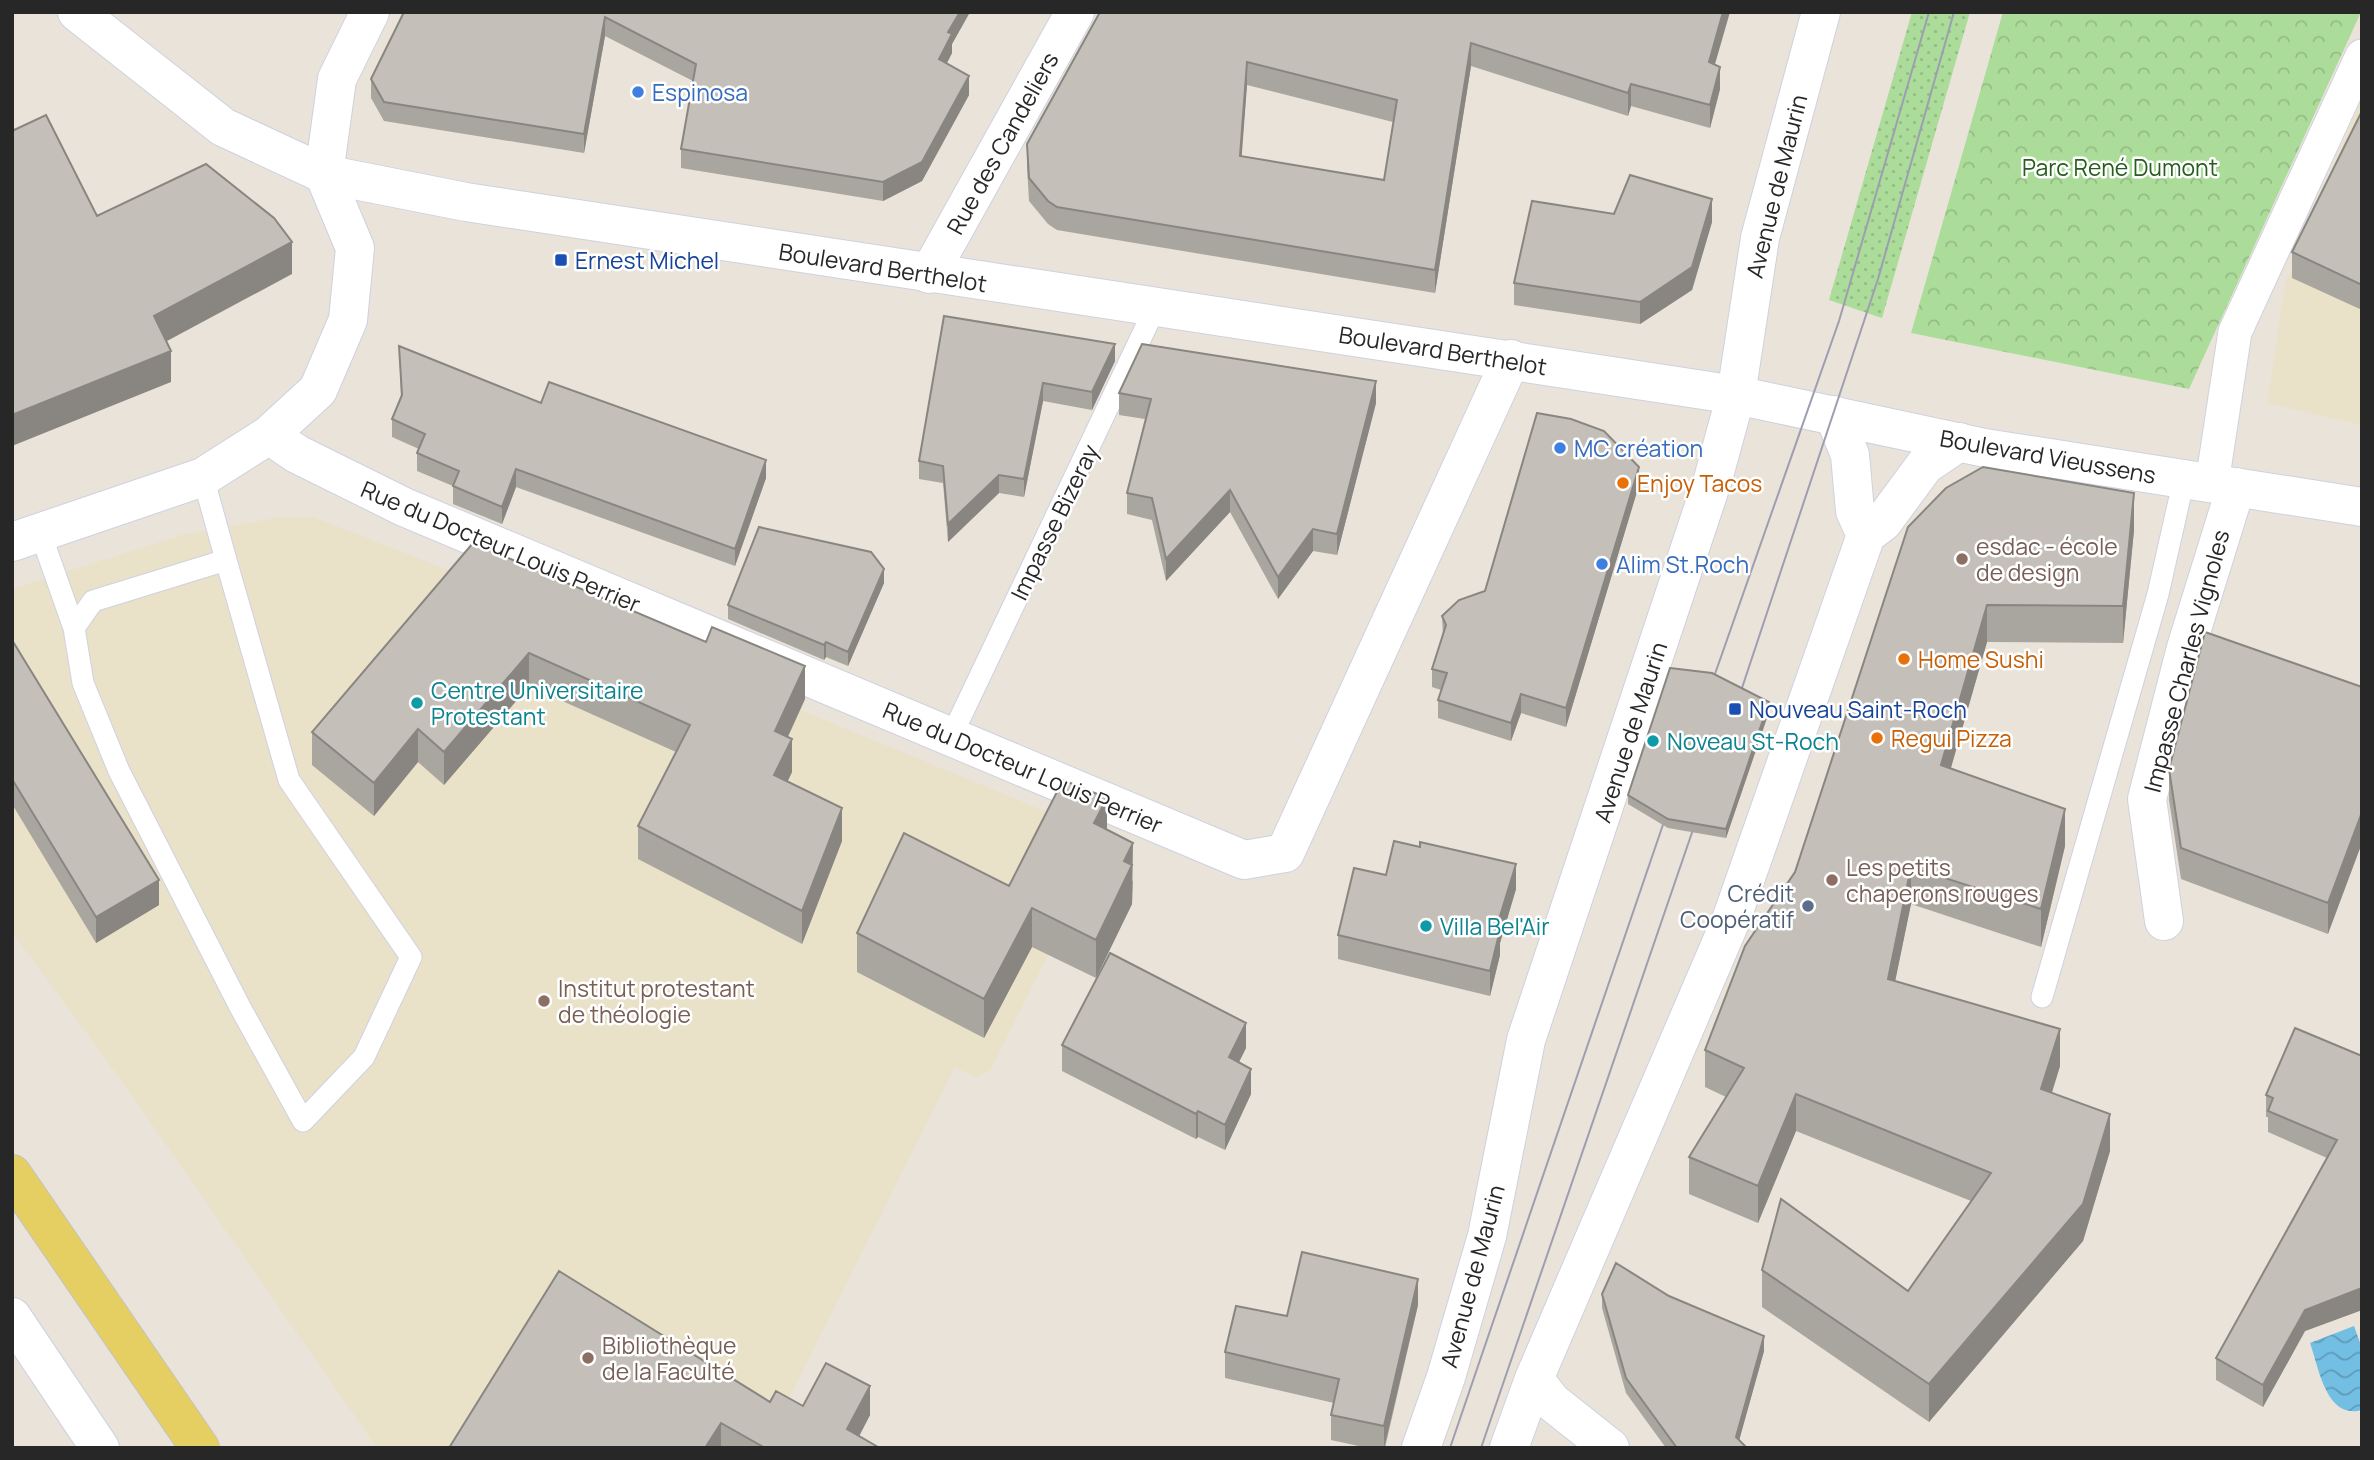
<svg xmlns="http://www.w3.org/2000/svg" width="2374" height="1460" font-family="Manrope,sans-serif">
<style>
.education{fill:#eae1c9}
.grass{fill:url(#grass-dots)}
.park{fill:url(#park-crowns)}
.water{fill:url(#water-waves)}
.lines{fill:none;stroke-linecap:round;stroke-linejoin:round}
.service-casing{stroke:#cfd1df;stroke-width:23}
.pedestrian-casing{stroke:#cfd1df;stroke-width:35}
.minor-casing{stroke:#cfd1df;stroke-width:40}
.tertiary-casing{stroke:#cfd1df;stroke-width:40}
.secondary-casing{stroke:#cfd1df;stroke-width:40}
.primary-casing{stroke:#c3c3c3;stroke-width:40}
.service{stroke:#fff;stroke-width:21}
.pedestrian{stroke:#fff;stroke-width:33}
.minor{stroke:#fff;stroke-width:38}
.tertiary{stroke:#fff;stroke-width:38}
.secondary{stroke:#fff;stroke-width:38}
.primary{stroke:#e5cf62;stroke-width:38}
.tram{stroke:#9d9eb0;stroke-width:2}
.wall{fill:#a9a59f;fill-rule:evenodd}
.shaded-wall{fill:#898682}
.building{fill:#c4c0b9;stroke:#898682;stroke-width:2;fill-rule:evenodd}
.shop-dot{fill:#3f7fe0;stroke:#fff;stroke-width:2.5}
.transit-dot{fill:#1a4fb4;stroke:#fff;stroke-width:2.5}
.food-dot{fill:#e8710a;stroke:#fff;stroke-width:2.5}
.education-dot{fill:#8d6e63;stroke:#fff;stroke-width:2.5}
.culture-dot{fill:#0f9aa8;stroke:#fff;stroke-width:2.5}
.service-dot{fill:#5c6f8a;stroke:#fff;stroke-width:2.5}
.labels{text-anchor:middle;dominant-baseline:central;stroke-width:5;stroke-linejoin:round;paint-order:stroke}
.shop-label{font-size:23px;fill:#366cbe;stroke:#fff;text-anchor:start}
.street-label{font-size:23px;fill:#272727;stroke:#fff}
.park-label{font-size:23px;fill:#275d1e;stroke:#fff}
.transit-label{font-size:23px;fill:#164399;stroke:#fff;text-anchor:start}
.food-label{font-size:23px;fill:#c56008;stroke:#fff;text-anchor:start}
.education-label{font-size:23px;fill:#785e54;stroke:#fff;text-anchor:start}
.culture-label{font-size:23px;fill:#0d838f;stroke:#fff;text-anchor:start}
.service-label{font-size:23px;fill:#4e5e75;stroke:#fff;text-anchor:end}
</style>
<defs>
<pattern id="grass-dots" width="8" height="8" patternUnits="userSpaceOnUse" patternTransform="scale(1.75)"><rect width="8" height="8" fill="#acdc99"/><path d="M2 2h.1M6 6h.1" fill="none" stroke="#94bd84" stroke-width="1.8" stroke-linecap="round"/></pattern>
<pattern id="park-crowns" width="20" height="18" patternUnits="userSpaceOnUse" patternTransform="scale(1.75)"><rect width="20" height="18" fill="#acdc99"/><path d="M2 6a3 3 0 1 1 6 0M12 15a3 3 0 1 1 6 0" fill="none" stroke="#94bd84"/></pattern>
<pattern id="water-waves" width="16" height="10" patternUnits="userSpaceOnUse" patternTransform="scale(1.75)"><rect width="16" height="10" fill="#73bfe4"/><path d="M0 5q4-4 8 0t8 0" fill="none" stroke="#5e9bb9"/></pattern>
</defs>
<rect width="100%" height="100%" fill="#e9e3d9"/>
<path class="education" d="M2362,97V425L2267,403L2285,285Z
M313,517L714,674L1107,837L990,1071L976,1077L955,1067L764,1448H377L121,1080L12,932V589L182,535L276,518Z"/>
<path class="grass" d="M1912,12H1970L1882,318L1829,300Z"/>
<path class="park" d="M2003,12H2361L2189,389L1911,333Z"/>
<path class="water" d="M2354,1326L2362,1348V1410C2326,1420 2319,1368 2310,1343Z"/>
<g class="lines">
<g class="service-casing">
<path id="service" d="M203,477L226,560L289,780L411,957L364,1057L303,1121L240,1007L119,771L83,683L74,628L93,601L226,560
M40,532L74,628
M951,737L1156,306
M2042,997L2158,594L2184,479"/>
</g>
<g class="pedestrian-casing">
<path id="pedestrian" d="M2212,483L2235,332L2362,56"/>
</g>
<g class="minor-casing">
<path id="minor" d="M929,274L1075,12
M1736,395L1760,238L1821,12
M269,435L297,454L404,507L1244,860L1285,853L1511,359
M12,542L203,477L269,435L318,390L348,320L355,248L324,174L337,79L370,12
M2164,921L2147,799L2186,648L2236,487
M12,1317L100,1448
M1534,1379L1552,1402L1610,1448"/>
</g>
<g class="tertiary-casing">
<path id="tertiary" d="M1834,415L1850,455L1855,511L1866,535
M1421,1448L1446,1377L1487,1236L1526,1040L1713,479L1736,395
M1509,1448L1534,1379L1731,920L1866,535L1883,522L1925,465L1959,442"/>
</g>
<g class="secondary-casing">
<path id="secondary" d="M77,12L223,127L324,174L466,202L1736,395L1985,448L2362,507"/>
</g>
<g class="primary-casing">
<path id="primary" d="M12,1174L200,1448"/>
</g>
<use href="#service" class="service"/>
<use href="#pedestrian" class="pedestrian"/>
<use href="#minor" class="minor"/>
<use href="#tertiary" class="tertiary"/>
<use href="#secondary" class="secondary"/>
<use href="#primary" class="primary"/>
<path class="tram" d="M1709,691L1839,321L1929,12
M1736,706L1878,279L1954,12
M1450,1448L1669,807
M1481,1448L1698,815"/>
</g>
<path class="wall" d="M404,12H970L952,44V53L947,63L969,95L922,181L883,201L681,168V149L693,81L605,36L584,153L384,121L371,98V79Z
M1100,12L1715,64L1720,89L1710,128L1631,106L1628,116L1471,66L1435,293L1057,230L1048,224L1029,201L1027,166V144ZM1247,85L1393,122L1384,180L1241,156Z
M2362,111V310L2292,278V252Z
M1614,214L1712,222L1692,290L1640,324L1514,305V283Z
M944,316L1115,361L1092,410L1043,401L1024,497L999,493L948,542L943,483L919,479V461Z
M399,346L541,403L766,478L735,566L516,487L502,524L453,504V486L417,471V453L419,449L392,437V419L401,397Z
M1119,393L1376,403L1337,555L1313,551L1278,599L1230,512L1166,581L1152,520L1127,514V493L1145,419L1119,415Z
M1639,485L1566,727L1521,713L1511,741L1438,718V700L1441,690L1432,687V669L1443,635L1442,616L1485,591Z
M1908,527L2134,530L2123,643L1987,642L1951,768L2065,846L2041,947L1911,904L1895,981L2060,1066L2052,1093L2110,1151L2083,1241L1929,1422L1762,1307V1270L1908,1291L1971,1201L1796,1131L1758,1223L1689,1194V1157L1726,1097L1705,1087V1050L1795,872Z
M473,543L805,699L788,737L792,772L788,781L842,841L802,944L638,859V826L676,752L529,686L444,785L418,762L374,816L312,765V732Z
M884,583L848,666L826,657L824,660L728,619V605Z
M12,640L159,905L96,943L12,804Z
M2362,687L2328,934L2181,879L2169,800V769Z
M1769,712L1726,838L1668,828L1628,804V795Z
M1107,830L1133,882L1132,904L1096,978L1032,947L984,1038L857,972V933L1009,886Z
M1386,875L1516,889L1500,943V955L1490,996L1338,959V935Z
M1062,1045L1246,1048L1239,1062L1251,1094L1225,1150L1198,1137L1196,1139L1062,1071Z
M2362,1056V1310L2305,1331L2263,1407L2216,1380V1358L2327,1158L2268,1132V1117H2266V1095Z
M1602,1294L1669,1296L1764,1351L1739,1440L1747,1448H1666L1626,1393L1602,1308Z
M1418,1305L1385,1448H1368L1331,1440V1415L1334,1403L1225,1378V1352L1287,1316Z
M770,1402L870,1415L859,1436L878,1448H449Z"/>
<path class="shaded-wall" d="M960,12H970L952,44V53L939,78V59L948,32Z
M1723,12H1730L1709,85V62Z
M605,17V36L584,153V134Z
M1471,43V66L1435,293V270Z
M1247,62V85L1240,179V156Z
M1720,67V89L1710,128V105Z
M969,76V95L922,181L883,201V182Z
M1631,84V106L1628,116V93Z
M1712,199V222L1692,290L1640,324V302Z
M292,242V274L154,348V316Z
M1115,344V361L1092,410V392Z
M171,351V382L12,446V415Z
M1376,381V403L1337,555V534Z
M1043,383V401L1024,497V479Z
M766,460V478L735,566V549Z
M1639,467V485L1566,727V708Z
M516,469V487L502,524V507Z
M999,475V493L948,542V524Z
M1230,490V512L1166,581V559Z
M2134,493V530L2123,643V606Z
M1313,529V551L1278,599V577Z
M884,569V583L848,666V652Z
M1987,605V642L1941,802V765Z
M826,642V657L824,660V645Z
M529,653V686L444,785V752Z
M805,666V699L775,764V731Z
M1521,694V713L1511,741V723Z
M1769,702V712L1726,838V829Z
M418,729V762L374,816V783Z
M792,739V772L774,808V775Z
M1107,798V837L1094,823Z
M842,808V841L802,944V911Z
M2065,809V846L2041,947V909Z
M2362,812V843L2328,934V903Z
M1133,843L1132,904L1096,978V940L1124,861Z
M1516,864V889L1500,943V955L1490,996V971L1496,929Z
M1911,867V904L1888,1016V979Z
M159,880V905L96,943V917Z
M1032,908V947L984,1038V999Z
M1246,1023V1048L1229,1082V1057Z
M2060,1029V1066L2041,1126V1089Z
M1251,1069V1094L1225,1150V1125Z
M1796,1094V1131L1758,1223V1186Z
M1198,1111V1137L1196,1139V1114Z
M2110,1114V1151L2083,1241L1929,1422V1384Z
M1418,1279V1305L1384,1448V1426Z
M2362,1288V1310L2305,1331L2263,1407V1385L2305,1310Z
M1764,1336V1351L1737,1448L1736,1437Z
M870,1386V1415L853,1448L847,1429Z
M721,1423V1448H705Z"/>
<path class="building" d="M404,12H960L948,32L952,34L939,59L969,76L922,162L883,182L681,149L696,64L605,17L584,134L384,102L371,79Z
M1100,12H1723L1709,62L1720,67L1710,105L1631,84L1628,93L1471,43L1435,270L1057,207L1048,201L1029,178L1027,144ZM1247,62L1397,100L1384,180L1240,156Z
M2362,111V285L2292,252Z
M46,115L97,216L206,164L274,218L292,242L154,316L171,351L12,415V131Z
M1630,175L1712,199L1692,267L1640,302L1514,283L1532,201L1614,214Z
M944,316L1115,344L1092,392L1043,383L1024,479L999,475L948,524L943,466L919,461Z
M1142,344L1376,381L1337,534L1313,529L1278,577L1230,490L1166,559L1152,498L1127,493L1151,399L1119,393Z
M399,346L541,403L549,382L766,460L735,549L516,469L502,507L453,486L459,471L417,453L425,434L392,419L402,395Z
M1537,413L1571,419L1604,431L1639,467L1566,708L1521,694L1511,723L1438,700L1447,673L1432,669L1446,625L1442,616L1459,600L1485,591Z
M1983,467L2134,493L2123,606L1987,605L1941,765L2065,809L2041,909L1911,867L1888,979L2060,1029L2041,1089L2110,1114L2083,1204L1929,1384L1762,1270L1781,1199L1908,1291L1991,1173L1796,1094L1758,1186L1689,1157L1744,1068L1705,1050L1745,946L1795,872L1908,527L1946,488Z
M759,527L871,552L884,569L848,652L826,642L824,645L728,605Z
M473,543L706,642L712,627L805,666L775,731L792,739L774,775L842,808L802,911L638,826L690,725L529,653L444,752L418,729L374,783L312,732Z
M2205,632L2362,687V812L2328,903L2181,848L2169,769Z
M12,640L159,880L96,917L12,779Z
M1670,668L1712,673L1769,702L1726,829L1668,819L1628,795Z
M1063,780L1107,798L1094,823L1133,843L1124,861L1132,865L1096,940L1032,908L984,999L857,933L904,833L1009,886Z
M1394,841L1420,847V842L1516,864L1496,929L1500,930L1490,971L1338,935L1354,868L1386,875Z
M1110,953L1246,1023L1229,1057L1251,1069L1225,1125L1198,1111L1196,1114L1062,1045Z
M2295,1028L2362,1056V1288L2305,1310L2263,1385L2216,1358L2337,1140L2268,1111L2273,1098L2266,1095Z
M1302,1252L1418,1279L1384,1426L1331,1415L1339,1379L1225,1352L1236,1306L1287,1316Z
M1616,1263L1669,1296L1764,1336L1736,1437L1747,1448H1677L1626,1378L1602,1294Z
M559,1271L770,1402L776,1391L803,1406L826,1363L870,1386L847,1429L878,1447V1448H765L721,1423L705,1448H449Z"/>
<g class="shop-dot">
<circle cx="638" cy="92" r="7"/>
<circle cx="1560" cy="448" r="7"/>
<circle cx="1602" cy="564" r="7"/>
</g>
<g class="transit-dot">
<rect x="554" y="253" width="14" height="14" rx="3.5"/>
<rect x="1728" y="702" width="14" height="14" rx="3.5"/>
</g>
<g class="food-dot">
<circle cx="1623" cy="483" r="7"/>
<circle cx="1904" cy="659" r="7"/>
<circle cx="1877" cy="738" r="7"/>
</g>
<g class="education-dot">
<circle cx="1962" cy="559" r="7"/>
<circle cx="1832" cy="880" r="7"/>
<circle cx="544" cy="1001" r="7"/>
<circle cx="588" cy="1358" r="7"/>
</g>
<g class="culture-dot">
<circle cx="417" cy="703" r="7"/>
<circle cx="1653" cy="741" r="7"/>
<circle cx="1426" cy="926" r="7"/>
</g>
<circle class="service-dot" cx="1808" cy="906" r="7"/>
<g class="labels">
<g class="shop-label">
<text x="652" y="92">Espinosa</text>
<text x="1574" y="448">MC création</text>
<text x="1616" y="564">Alim St.Roch</text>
</g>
<g class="street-label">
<text transform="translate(1002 143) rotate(-61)">Rue des Candeliers</text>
<text transform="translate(1776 186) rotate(-76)">Avenue de Maurin</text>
<text transform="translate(883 267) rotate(9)">Boulevard Berthelot</text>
<text transform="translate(1443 350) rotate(9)">Boulevard Berthelot</text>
<text transform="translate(2048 456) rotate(10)">Boulevard Vieussens</text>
<text transform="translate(1054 522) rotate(-64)">Impasse Bizeray</text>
<text transform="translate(501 546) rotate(23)">Rue du Docteur Louis Perrier</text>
<text transform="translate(2186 661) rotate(-75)">Impasse Charles Vignoles</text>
<text transform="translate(1630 732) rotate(-72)">Avenue de Maurin</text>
<text transform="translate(1023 767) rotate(23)">Rue du Docteur Louis Perrier</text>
<text transform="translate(1472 1276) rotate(-75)">Avenue de Maurin</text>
</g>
<g class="park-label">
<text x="2120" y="167">Parc René Dumont</text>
</g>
<g class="transit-label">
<text x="575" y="260">Ernest Michel</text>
<text x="1749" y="709">Nouveau Saint-Roch</text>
</g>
<g class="food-label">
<text x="1637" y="483">Enjoy Tacos</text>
<text x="1918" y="659">Home Sushi</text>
<text x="1891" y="738">Regui Pizza</text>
</g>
<g class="education-label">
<text x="1976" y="546">esdac - école<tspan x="1976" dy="26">de design</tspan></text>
<text x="1846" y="867">Les petits<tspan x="1846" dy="26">chaperons rouges</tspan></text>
<text x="558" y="988">Institut protestant<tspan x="558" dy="26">de théologie</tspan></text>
<text x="602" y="1345">Bibliothèque<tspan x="602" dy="26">de la Faculté</tspan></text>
</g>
<g class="culture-label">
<text x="431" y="690">Centre Universitaire<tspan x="431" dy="26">Protestant</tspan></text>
<text x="1667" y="741">Noveau St-Roch</text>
<text x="1440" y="926">Villa Bel'Air</text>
</g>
<g class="service-label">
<text x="1794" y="893">Crédit<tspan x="1794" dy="26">Coopératif</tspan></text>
</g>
</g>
<rect width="2374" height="1460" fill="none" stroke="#272727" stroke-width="28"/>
</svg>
